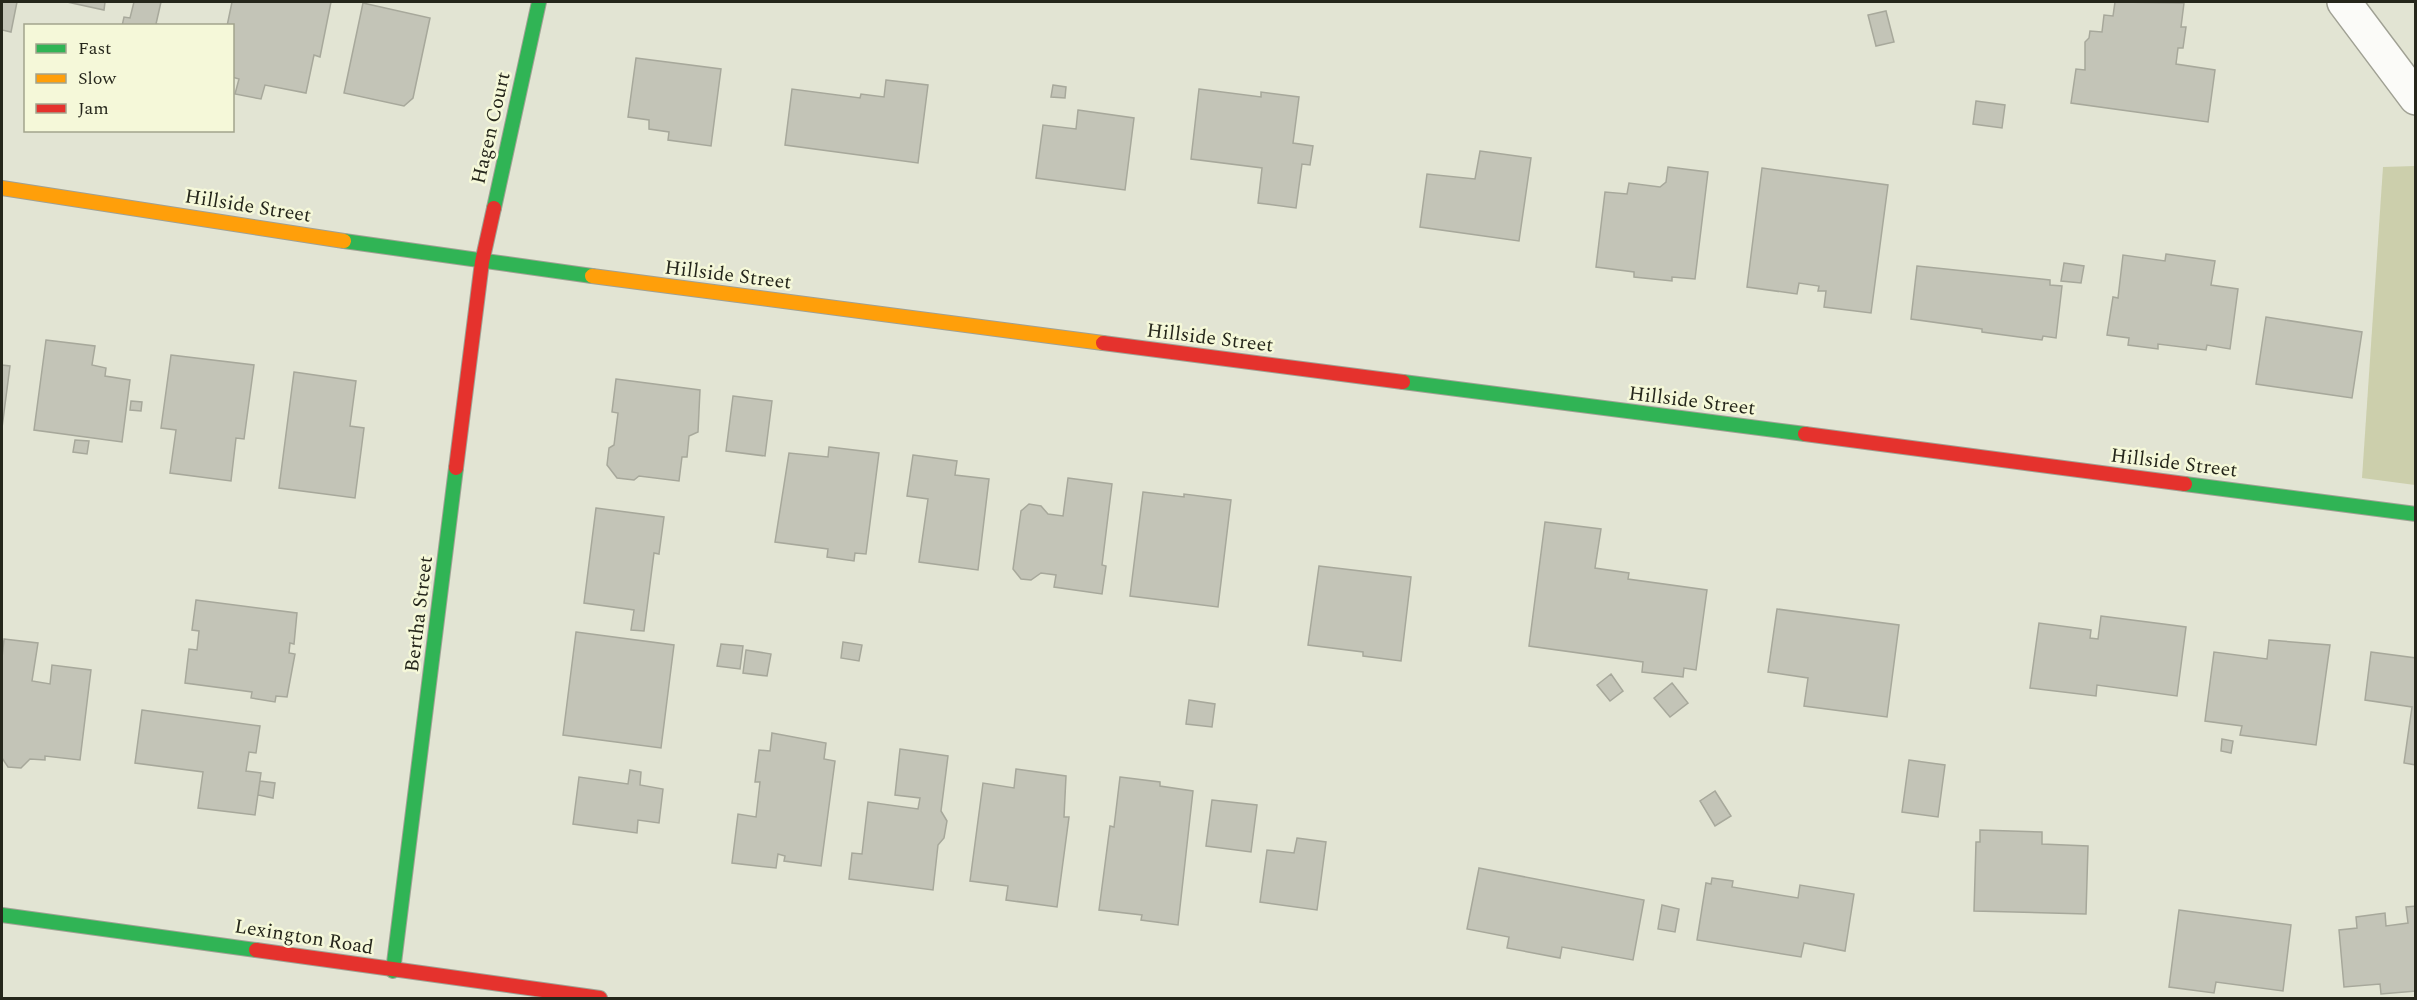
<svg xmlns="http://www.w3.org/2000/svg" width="2417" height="1000" font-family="Spectral,serif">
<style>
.green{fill:#cccfac}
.building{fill:#c3c4b7;stroke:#a7a89b;stroke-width:1.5}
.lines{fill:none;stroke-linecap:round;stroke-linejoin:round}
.street-casing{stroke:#a0a194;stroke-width:36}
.fast-casing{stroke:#a0a194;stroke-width:16}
.slow-casing{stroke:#a0a194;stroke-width:16}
.jam-casing{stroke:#a0a194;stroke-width:16}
.street{stroke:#fbfbf8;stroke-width:33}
.fast{stroke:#30b455;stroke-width:14}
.slow{stroke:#ff9f0a;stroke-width:14}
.jam{stroke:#e5322d;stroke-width:14}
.labels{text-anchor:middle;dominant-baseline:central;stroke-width:5;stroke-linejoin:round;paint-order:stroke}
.street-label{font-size:20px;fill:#25261b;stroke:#f5f8d9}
</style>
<rect width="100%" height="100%" fill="#e2e4d3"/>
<path class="green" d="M2415,166H2416L2415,485L2362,478L2383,167Z"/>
<path class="building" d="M2,2H17L11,32L2,30Z
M67,2H105L104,10Z
M131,2H161L156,24L165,26H122L124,17L130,18L134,2Z
M232,2H331L320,57L314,55L306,93L265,85L261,99L235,94L239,79L232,77V26H227Z
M2115,2L2184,3L2181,27H2186L2183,48H2178L2176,64L2215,70L2208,122L2071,103L2076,69L2085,70V42L2089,38L2090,31L2102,32L2104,15L2113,16Z
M363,3L430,18L413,98L404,106L344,93Z
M1886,11L1894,42L1876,46L1868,15Z
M636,58L721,69L711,146L668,140L669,132L649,129V120L628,117Z
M886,80L928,85L918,163L785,145L792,89L860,98L861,94L884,97Z
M1053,85L1066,87L1065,98L1051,97Z
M1199,89L1261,97V92L1299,97L1293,143L1313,146L1310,165L1302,164L1296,208L1258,203L1262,168L1191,159Z
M1976,101L2005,105L2002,128L1973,124Z
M1078,110L1134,118L1125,190L1036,178L1043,125L1076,129Z
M1480,151L1531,158L1519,241L1420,227L1427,174L1475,179Z
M1668,167L1708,172L1695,279L1672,277V281L1634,277V272L1596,267L1605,192L1627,194L1629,183L1660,187L1666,182Z
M1762,168L1888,185L1871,313L1824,307L1826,291H1818L1819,286L1799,283L1797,294L1747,287Z
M2166,254L2215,261L2211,285L2238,289L2230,349L2207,345L2206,350L2158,344V349L2128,345L2129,338L2107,335L2113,297L2118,298L2123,255L2165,261Z
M2064,263L2084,266L2081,283L2061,281Z
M1917,266L2050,280V285L2062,286L2056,338L2043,336L2042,340L1982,332V329L1911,319Z
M2266,317L2362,332L2352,398L2256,384Z
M46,340L95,346L92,365L106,368L105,376L130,380L122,442L34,430Z
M171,355L254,365L244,439L236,438L231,481L170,473L176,430L161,428Z
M2,365L10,366L2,428Z
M294,372L356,381L350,426L364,428L355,498L279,488Z
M616,379L700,390L698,432L689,436L687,457H682L679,481L639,476L634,480L617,478L607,465L609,448L614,445L618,413L612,412Z
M733,396L772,401L765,456L726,451Z
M131,401L142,402L141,411L130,410Z
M75,440L89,441L87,454L73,452Z
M829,447L879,453L866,554L855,553L854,561L827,557L828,549L775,542L789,453L828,457Z
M913,455L957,461L955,475L989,479L978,570L919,562L928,499L907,496Z
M1068,478L1112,484L1102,565L1106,566L1102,594L1054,587L1056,575L1041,573L1031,580L1021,579L1013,569L1021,511L1029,504L1041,506L1048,514L1063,516Z
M1143,492L1184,497V494L1231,500L1218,607L1130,596Z
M596,508L664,517L659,554L654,553L644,631L631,630L634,610L584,603Z
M1545,522L1601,529L1595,568L1629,573L1628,579L1707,590L1696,670L1684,668L1683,677L1642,672L1643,662L1529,646Z
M1319,566L1411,577L1401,661L1363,656V652L1308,645Z
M196,600L297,613L294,644L290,643L289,653L295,654L287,697L276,696L275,702L251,698L252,692L185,683L189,649L197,650L199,631L192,630Z
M1777,609L1899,625L1887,717L1804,706L1808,678L1768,672Z
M2101,616L2186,627L2177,696L2097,685L2096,696L2030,688L2039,623L2091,630L2090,638L2098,639Z
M576,632L674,645L661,748L563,735Z
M4,639L38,643L32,681L50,684L52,665L91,670L80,760L45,756V760L30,759L21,768L8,767L2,758V658Z
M2269,640L2330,645L2316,745L2240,735L2242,726L2205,721L2214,652L2267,659Z
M843,642L862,645L859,661L841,658Z
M721,644L743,646L740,669L717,666Z
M746,650L771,654L767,676L743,673Z
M2371,652L2416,658V765L2404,763L2412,707L2365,700Z
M1611,674L1623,691L1610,701L1597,685Z
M1672,683L1688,703L1670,717L1654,698Z
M1189,700L1215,704L1212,727L1186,724Z
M142,710L260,726L256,753L249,752L246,771L261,773L255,815L198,808L203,772L135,763Z
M772,733L826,743L824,759L835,761L821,866L784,861L785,856L778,854L776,868L732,863L738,814L756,817L760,782H755L759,750L770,751Z
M2222,739L2233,741L2231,753L2221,751Z
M900,749L948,756L941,811L947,821L944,838L938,845L933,890L849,879L852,853L862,854L868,802L918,809L920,798L895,795Z
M1909,760L1945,765L1938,817L1902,812Z
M1016,769L1066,776L1064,817H1069L1057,907L1006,900L1008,886L970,881L983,783L1014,788Z
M630,770L641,772L640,785L663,789L659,823L638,820L637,833L573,824L579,777L628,784Z
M1120,777L1160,782V786L1193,791L1178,925L1141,920L1142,915L1099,910L1110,826L1114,827Z
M260,781L275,783L273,798L258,795Z
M1715,791L1731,816L1715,826L1700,801Z
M1212,800L1257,805L1251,852L1206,846Z
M1980,830L2042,832V844L2088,846L2086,914L1974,911L1976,842H1980Z
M1297,838L1326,842L1317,910L1260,902L1267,850L1294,853Z
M1479,868L1644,900L1633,960L1562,947L1560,958L1507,948L1509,937L1467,929Z
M1712,878L1733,881L1732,887L1798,898L1800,885L1854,894L1845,951L1804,943L1801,957L1697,940L1706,883L1711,884Z
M1662,905L1679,909L1675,932L1658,929Z
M2416,906V991L2381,994L2380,984L2344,987L2339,930L2357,928L2356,917L2385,913L2386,926L2408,923L2406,907Z
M2179,910L2291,925L2283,991L2216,982L2214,993L2169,987Z"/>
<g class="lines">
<g class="street-casing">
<path id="street" d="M2344,2L2416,98"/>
</g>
<g class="fast-casing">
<path id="fast" d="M494,208L539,2
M344,241L592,276
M1403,382L1805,434
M2185,484L2416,514
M2,915L256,950
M393,971L456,468"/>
</g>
<g class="slow-casing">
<path id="slow" d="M2,188L344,241
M592,276L1103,343"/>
</g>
<g class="jam-casing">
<path id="jam" d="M1103,343L1403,382
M1805,434L2185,484
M456,468L482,262L494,208
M256,950L600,998"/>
</g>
<use href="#street" class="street"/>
<use href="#fast" class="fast"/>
<use href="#slow" class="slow"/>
<use href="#jam" class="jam"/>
</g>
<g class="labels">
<g class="street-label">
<text transform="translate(491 128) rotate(-77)">Hagen Court</text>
<text transform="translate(248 206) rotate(9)">Hillside Street</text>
<text transform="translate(728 275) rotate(7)">Hillside Street</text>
<text transform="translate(1210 338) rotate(7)">Hillside Street</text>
<text transform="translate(1692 401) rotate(7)">Hillside Street</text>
<text transform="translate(2174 463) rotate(7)">Hillside Street</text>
<text transform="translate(419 614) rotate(-83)">Bertha Street</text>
<text transform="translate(304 937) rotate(9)">Lexington Road</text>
</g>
</g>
<rect width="2417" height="1000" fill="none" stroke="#25261b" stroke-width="6"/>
<rect x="24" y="24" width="210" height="108" fill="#f5f8d9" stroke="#a2a48d" stroke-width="1.5"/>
<rect x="36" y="44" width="30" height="9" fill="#30b455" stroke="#a2a48d" stroke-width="1.5"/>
<text x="78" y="54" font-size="18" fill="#25261b">Fast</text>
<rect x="36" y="74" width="30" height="9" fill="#ff9f0a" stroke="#a2a48d" stroke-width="1.5"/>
<text x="78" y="84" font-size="18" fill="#25261b">Slow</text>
<rect x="36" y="104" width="30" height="9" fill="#e5322d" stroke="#a2a48d" stroke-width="1.5"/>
<text x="78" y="114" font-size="18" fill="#25261b">Jam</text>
</svg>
